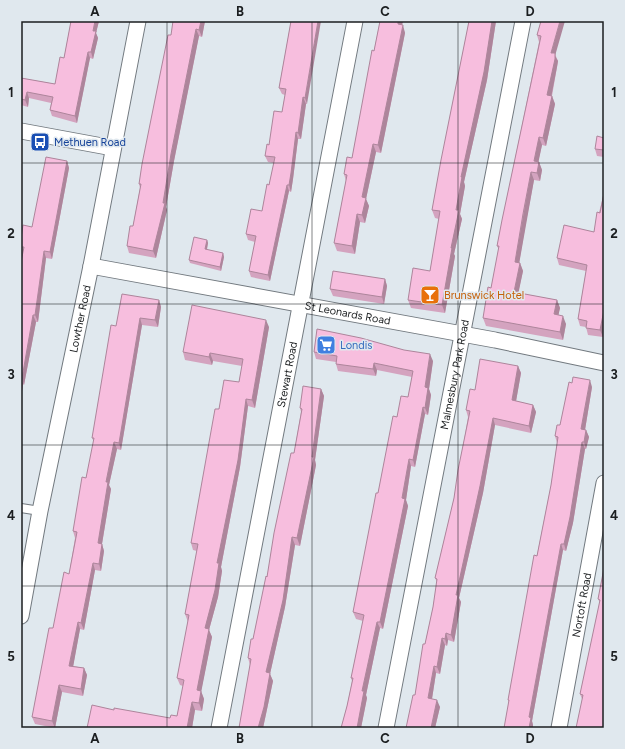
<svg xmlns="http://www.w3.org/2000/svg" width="625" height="749" font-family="Figtree,sans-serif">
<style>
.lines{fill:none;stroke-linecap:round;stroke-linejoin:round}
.lane-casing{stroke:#72797f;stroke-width:10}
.street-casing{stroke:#72797f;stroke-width:17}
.lane{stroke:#fff;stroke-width:8}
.street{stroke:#fff;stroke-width:15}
.wall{fill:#d4a3bf}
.shaded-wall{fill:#ad859b}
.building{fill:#f7bede;stroke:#ad859b}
.grid{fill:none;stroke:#1b1e20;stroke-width:1;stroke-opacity:0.55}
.labels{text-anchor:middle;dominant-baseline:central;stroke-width:3;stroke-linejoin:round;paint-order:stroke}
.transit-label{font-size:11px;fill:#164399;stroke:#e0e8ee;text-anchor:start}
.food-label{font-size:11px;fill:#c56008;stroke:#e0e8ee;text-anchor:start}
.street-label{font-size:11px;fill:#1b1e20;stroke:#e0e8ee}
.shop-label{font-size:11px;fill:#366cbe;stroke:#e0e8ee;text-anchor:start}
.neatline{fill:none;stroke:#1b1e20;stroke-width:1.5}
.grid-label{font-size:13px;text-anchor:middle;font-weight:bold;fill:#1b1e20}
</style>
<rect width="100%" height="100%" fill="#e0e8ee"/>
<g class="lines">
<g class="lane-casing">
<path id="lane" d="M21,508L40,511"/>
</g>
<g class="street-casing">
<g id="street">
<path d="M21,131L113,148"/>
<path id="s1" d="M91,266L495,340L604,363"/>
<path id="s2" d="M21,616L40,511L91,266L138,21"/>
<path id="s3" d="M219,728L355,21"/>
<path id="s4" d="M386,728L523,21"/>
<path id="s5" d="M559,728L604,483"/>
</g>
</g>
<use href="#lane" class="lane"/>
<use href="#street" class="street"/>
</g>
<path class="wall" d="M71,21H99L96,33L98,38L93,59L90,58L77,123L52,116L50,110L51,103L29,98L28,107L21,105V78L55,84L64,58Z
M205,21L202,37L199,36L174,161L166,207L167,210L156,258L129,253L127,246L133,226L140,188L139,184L171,35Z
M291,21L307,104H306L301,139H298L293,179L291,192L289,191L270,281L251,277L249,271L255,242L248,240L246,234L262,211L269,185L274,163L268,162L265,156L282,112L285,95L282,94L279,88Z
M380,21H403L402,25L405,33L381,153L376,152L366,199L369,206L365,223L360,222L355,254L337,251L334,243L346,181L344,174L352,158Z
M469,21H496L487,80L464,182L465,186L460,214L462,219L454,254L455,256L445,313L411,308L408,300L430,271L439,219L435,218L432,210Z
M541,21L558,61L557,67L552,96L555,104L546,146L542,145L538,162H539L542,170L540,181L534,180L526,222L519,263H520L523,271L518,293L557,300L560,308L558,315L566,324L563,340L486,326L483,318L491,288L499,250L497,246L539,42L537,35Z
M604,138V157L597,156L595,149Z
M67,161L69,168L52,259L46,258L38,322H36L24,385L23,384L21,398V262L22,253L21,251V238L32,227Z
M604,193V330L603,337L588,335L586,327L580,326L578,319L586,271L559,265L557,258L594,232Z
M207,240L208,243L207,250L223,253L224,257L221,271L190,263L189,260Z
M385,279L387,286L384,304L333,296L330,289Z
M159,300L161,307L158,327L142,325L121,450L117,449L109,485L111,489L102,544L104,551L101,571L95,570L84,630L80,629L73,666L84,668L87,675L83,696L62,692L55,728L35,724L32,717L53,628L69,574L75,538L73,531L86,478L94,442L92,438L116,326Z
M269,327L255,408L248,406L240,467L221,567L222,571L218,597L209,630L212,637L201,691L204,699L202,711L195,710L192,728H87L114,710L170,718L177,716L183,686L180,685L177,678L188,622L185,614L197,551L193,550L191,543L219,409L239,382L242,366L213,361L212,365L185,360L183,352Z
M314,352L433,361L429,389L431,395L428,415L425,414L415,467L411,466L406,500L408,506L383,629L380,628L366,695L367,698L361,728H341L347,706L352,681L351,678L363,621L356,619L353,612L378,493L397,417L408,397L412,377L377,370L376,376L338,371L336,364V362L316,359Z
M518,366L521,373L516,401L533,405L536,412L531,433L495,425L483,493L459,598L461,602L454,642L448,640L447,646L445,645L440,674L436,673L432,699L440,707L435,728H406L415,695L425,644L433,607L437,582L435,578L454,498L468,417L466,410L475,390Z
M592,387L585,430H586L589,437L586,449H585L573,523L566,551L563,550L532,721L533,725V728H505L509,703L508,700L551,485L557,443L555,436L560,425Z
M321,389L324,396L315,460L316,465L300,546L295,545L285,607L270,674L273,681L266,714L263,728H239L250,665L248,658L253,639L267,577L294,453L301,412L300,408Z
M604,568V728L582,699L580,694L600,603L598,599Z"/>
<path class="shaded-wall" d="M95,21H99L96,33L98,38L93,59L91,52L93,31Z
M201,21H205L202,37L199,30Z
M318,21H321L307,104L305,98Z
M398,21H403L400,32L398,24Z
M492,21H496L487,80L464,182L465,186L460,214L462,219L454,254L455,256L445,313L442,305L461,177Z
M560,21H565L555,56L558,61L557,67L550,103L547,95L551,53Z
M403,25L405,33L381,153L378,145Z
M196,29L199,36L174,161L166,207L167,210L156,258L153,251L163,203L171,154Z
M88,52L90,58L77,123L75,116Z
M27,92L29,98L28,107L25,100Z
M552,96L555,104L546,146L543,138Z
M303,97L306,104L301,139L298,133Z
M296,132L298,139L293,179L291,192L289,185Z
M539,137L542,145L537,169L534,161Z
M373,144L376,152L366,199L369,206L365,223L362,215V197Z
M67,161L69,168L52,259L50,252Z
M539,162L542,170L540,181L537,173Z
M531,172L534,180L518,270L515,262Z
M287,185L289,191L270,281L268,275Z
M357,214L360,222L355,254L352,246Z
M207,240L208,243L206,253L205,249Z
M44,251L46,258L38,322L35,315Z
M223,253L224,257L221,271L220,267Z
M520,263L523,271L517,300L514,292Z
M385,279L387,286L384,304L382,297Z
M159,300L161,307L158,327L155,320Z
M557,300L560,308L557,322L554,314Z
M604,310V330L603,337L600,330Z
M33,315L36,322L24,385L22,378Z
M563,316L566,324L563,340L560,332Z
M140,318L142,325L121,450L119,443Z
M266,320L269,327L255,408L252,400Z
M210,353L213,361L212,365L209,357Z
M430,354L433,361L429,389L431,395L428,415L425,408V387Z
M374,363L377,370L376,376L373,369Z
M518,366L521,373L515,407L512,400Z
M21,379L23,384L21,398Z
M590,380L592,387L584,436L581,429Z
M321,389L324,396L315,460L316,465L300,546L297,538L312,457Z
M246,399L248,406L240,467L221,567L222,571L218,597L209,630L212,637L200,698L197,690L205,628Z
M533,405L536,412L531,433L529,426Z
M423,407L425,414L415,467L413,460Z
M493,418L495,425L483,493L459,598L461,602L454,642L451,635L456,595Z
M586,430L589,437L586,449L584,442Z
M114,442L117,449L109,485L111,489L101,550L98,543L106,482Z
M582,442L585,449L573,523L566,551L564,544Z
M409,459L411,466L406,500L408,506L383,629L380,622Z
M292,537L295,545L285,607L270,674L273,681L266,714L263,728H258L266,672Z
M102,544L104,551L101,571L99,564Z
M561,544L563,550L532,721L533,725V728H529V717Z
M93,563L95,570L84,630L81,623Z
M78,622L80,629L72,673L69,666Z
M377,622L380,628L366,695L367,698L361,728H357L362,691Z
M446,633L448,640L447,646L445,639Z
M442,638L445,645L440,674L437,667Z
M434,666L436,673L431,705L428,698Z
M84,668L87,675L83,696L81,689Z
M59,685L62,692L55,728L52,721Z
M201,691L204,699L202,711L199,703Z
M437,700L440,707L435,728H431Z
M192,702L195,710L192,728H187Z"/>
<path class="building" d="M71,21H95L93,31H96L91,52H88L75,116L50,110L53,97L27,92L25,100L21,99V78L55,84L60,57L64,58Z
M173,21H201L199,30L196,29L171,154L163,203H165L153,251L127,246L130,226H133L141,184H139L142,164L168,35H171Z
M291,21H318L305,98L303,97L298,133L296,132L291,173L289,185H287L268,275L249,271L256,236L246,234L251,209L262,211L267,184L269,185L275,157L265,156L267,144L269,145L274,111L282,112L286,89L279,88Z
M380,21H398V24L403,25L378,145L373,144L362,197L366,198L362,215L357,214L352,246L334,243L347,175L344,174L347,157L352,158L372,50L374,51Z
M469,21H492L484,72L461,177H462L456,210H459L451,248H452L442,305L408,300L413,268L430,271L440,211L432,210L441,160Z
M541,21H560L551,53H555V59L547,95L552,96L543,138L539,137L534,161L539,162L537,173L531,172L523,214L515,262L520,263L514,292L557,300L554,314L563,316L560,332L483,318L488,287L491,288L499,246H497L502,220L541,36L537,35Z
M597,136L604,138V150L595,149Z
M46,157L67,161L50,252L44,251L35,315H33L22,378L21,377V262L24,247H21V238L23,225L32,227Z
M604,193V310L600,330L586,328L587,321L578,319L587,265L557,258L564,225L594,232L597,212L600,213Z
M194,237L207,240L205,249L223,253L220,267L189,260Z
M333,271L385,279L382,297L330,289Z
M122,294L159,300L155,320L140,318L119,443L114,442L106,482H108L98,543L102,544L99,564L93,563L81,623L78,622L69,666L84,668L81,689L59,685L52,721L32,717L49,628H53L64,572L69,574L77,532L73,531L82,477L86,478L94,438H92L111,325L116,326Z
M192,305L266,320L252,400L246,399L238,460L217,563H219L215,590L205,628L209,629L197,690L201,691L199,703L192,702L187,728H87L92,705L114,710V708L170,718L171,715L177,716L184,680L177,678L189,615L185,614L198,544L191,543L215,409H219L224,380L239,382L243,359L210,353L209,357L183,352Z
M317,329L361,338L404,350L430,354L425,387L428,388L425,408L423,407L413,460L409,459L402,498L405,499L380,622H377L362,691H364L357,728H341L347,706L353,678H351L364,615L353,612L373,509L376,493H378L393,416L397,417L401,396L408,397L413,371L374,363L373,369L336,364L337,356L314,352Z
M480,359L518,366L512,400L533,405L529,426L493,418L480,486L456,595H458L451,635L446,633L445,639L442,638L437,667L434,666L428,698L437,700L431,728H406L413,695H415L423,644H425L433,607L437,579L435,578L454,498L458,470L470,411L466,410L470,389L475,390Z
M573,377L590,380L581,429L586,430L584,442H582L570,517L564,544H561L529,717L531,718L529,728H504L509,700H508L534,555L537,556L551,485L558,437L555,436L557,425H560L569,382L572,383Z
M303,386L321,389L312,457H314L297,538L292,537L283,600L266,672L270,673L264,707L258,728H239L251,659L248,658L251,639H253L266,576L267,577L274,533L291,453H294L302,409L300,408Z
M604,568V728H576L583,695L580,694L600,600L598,599Z"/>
<path class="grid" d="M167,21V728M312,21V728M458,21V728M21,163H604M21,304H604M21,445H604M21,586H604"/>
<defs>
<g id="bus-square" transform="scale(1)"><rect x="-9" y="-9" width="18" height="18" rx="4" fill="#1a4fb4" stroke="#e0e8ee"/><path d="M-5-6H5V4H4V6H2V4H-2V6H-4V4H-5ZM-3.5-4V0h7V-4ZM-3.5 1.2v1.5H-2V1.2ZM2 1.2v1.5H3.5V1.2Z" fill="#fff"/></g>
<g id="bar-square" transform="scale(1)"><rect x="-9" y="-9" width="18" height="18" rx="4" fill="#e8710a" stroke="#e0e8ee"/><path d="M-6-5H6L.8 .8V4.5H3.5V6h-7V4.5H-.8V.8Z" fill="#fff"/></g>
<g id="supermarket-square" transform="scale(1)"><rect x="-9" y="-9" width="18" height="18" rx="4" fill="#3f7fe0" stroke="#e0e8ee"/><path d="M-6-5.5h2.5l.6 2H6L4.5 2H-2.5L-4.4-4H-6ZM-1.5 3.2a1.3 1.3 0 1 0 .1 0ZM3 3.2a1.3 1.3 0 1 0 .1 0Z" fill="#fff"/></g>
</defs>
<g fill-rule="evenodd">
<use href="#bus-square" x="40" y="142"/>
<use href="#bar-square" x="430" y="295"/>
<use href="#supermarket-square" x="326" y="345"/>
</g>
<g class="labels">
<g class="transit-label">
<text x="54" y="142">Methuen Road</text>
</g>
<g class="food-label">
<text x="444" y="295">Brunswick Hotel</text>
</g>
<g class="street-label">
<text stroke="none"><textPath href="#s1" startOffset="261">St Leonards Road</textPath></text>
<text stroke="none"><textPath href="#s2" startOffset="303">Lowther Road</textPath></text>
<text stroke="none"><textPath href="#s3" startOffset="360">Stewart Road</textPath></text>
<text stroke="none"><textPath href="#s4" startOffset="360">Malmesbury Park Road</textPath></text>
<text stroke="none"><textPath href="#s5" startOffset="125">Nortoft Road</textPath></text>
</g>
<g class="shop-label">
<text x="340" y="345">Londis</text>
</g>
</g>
<rect width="625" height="749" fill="none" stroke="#e0e8ee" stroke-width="44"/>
<rect x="22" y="22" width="581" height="705" class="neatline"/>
<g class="grid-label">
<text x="95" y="16">A</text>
<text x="240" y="16">B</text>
<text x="385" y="16">C</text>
<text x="530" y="16">D</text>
<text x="11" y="97">1</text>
<text x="614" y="97">1</text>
<text x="11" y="238">2</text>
<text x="614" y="238">2</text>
<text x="11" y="379">3</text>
<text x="614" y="379">3</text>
<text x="11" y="520">4</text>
<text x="614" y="520">4</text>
<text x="11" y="661">5</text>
<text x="614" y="661">5</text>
<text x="95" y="743">A</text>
<text x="240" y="743">B</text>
<text x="385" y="743">C</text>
<text x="530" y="743">D</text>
</g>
</svg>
